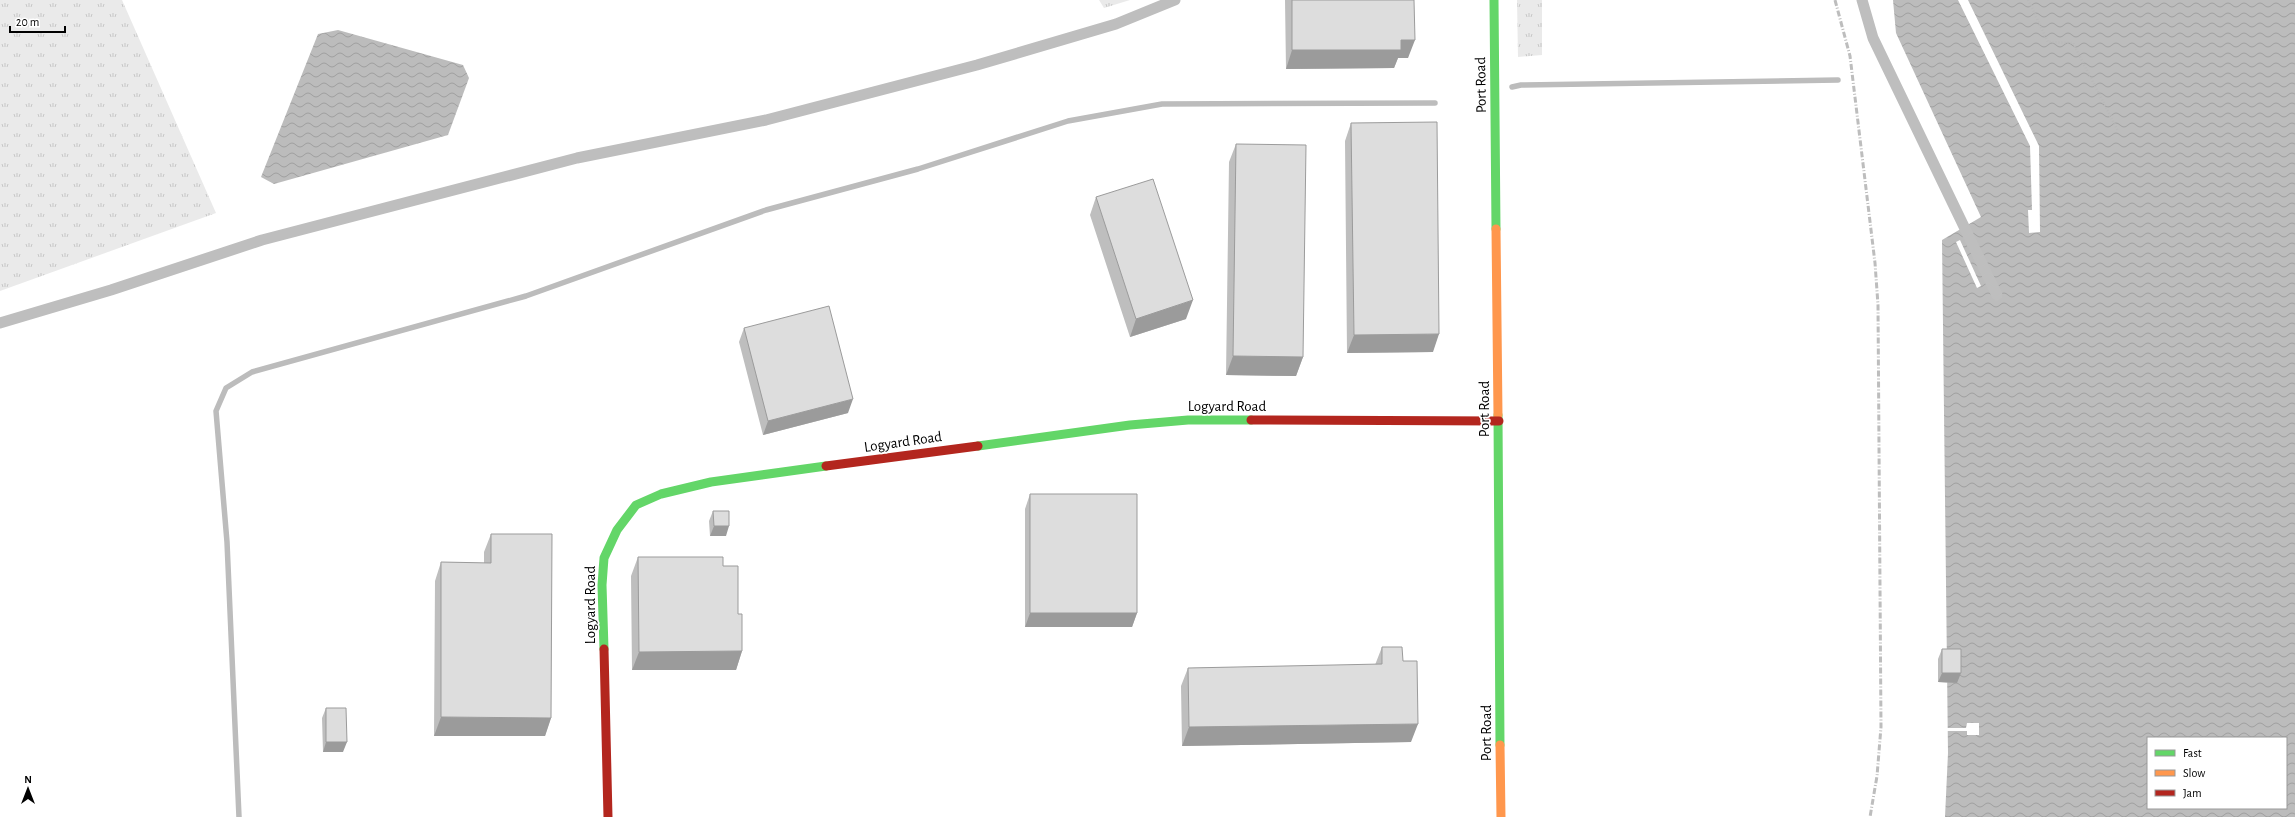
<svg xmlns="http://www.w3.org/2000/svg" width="2295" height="817" font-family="'Alegreya Sans',sans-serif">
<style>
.grass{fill:url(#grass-tufts)}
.water{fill:url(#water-waves);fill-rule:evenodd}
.pier{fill:#fff}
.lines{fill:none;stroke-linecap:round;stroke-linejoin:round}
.stream{stroke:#bcbcbc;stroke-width:5.5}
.path{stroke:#b8b8b8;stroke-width:2.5;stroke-dasharray:1 2;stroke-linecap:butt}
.lane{stroke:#bebebe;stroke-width:11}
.fast{stroke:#63d668;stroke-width:9}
.slow{stroke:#ff974d;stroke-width:9}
.jam{stroke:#b3261e;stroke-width:9}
.rail{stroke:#bdbdbd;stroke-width:3;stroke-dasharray:6 2 1 2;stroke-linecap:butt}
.wall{fill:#bebebe}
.shaded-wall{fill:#9b9b9b}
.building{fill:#ddd;stroke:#9b9b9b}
.labels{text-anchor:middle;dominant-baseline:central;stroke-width:3.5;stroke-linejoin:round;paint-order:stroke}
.street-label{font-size:15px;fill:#000;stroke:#fff}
</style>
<defs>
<pattern id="grass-tufts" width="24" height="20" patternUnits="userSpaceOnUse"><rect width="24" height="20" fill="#eaeaea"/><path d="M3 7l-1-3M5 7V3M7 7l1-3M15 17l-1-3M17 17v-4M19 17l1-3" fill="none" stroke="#c7c7c7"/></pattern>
<pattern id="water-waves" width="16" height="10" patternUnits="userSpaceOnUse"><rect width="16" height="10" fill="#bcbcbc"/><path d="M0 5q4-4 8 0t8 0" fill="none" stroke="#a0a0a0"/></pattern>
</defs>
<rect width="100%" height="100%" fill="#fff"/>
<path class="grass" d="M0,0H122L216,213L0,291Z
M1099,0H1130L1104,8Z
M1517,0H1542V55L1518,57Z"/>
<path class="water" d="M1893,0H2295V817H1945L1948,753L1942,240L1981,217L1896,33ZM2148,738H2286V808H2148Z
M338,30L463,65L469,78L448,135L274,184L261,177L318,34Z"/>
<path class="pier" d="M1958,0H1968L2039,146L2040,232L2029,233L2028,210H2032L2030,146Z
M1960,240L1981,286L1977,288L1956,242Z
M1967,723H1979V735H1967V731H1945V728H1966Z"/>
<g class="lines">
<path class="stream" d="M1512,87L1521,85L1838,80
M239,817L227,542L216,411L226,388L252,372L526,296L766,210L918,169L1068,121L1162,104L1435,103"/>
<path class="path" d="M2028,0L2048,42L2073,43L2118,131"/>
<path class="lane" d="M1862,0L1873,38L1997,295
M0,323L111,290L262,240L577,158L766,120L977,65L1116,24L1175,0"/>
<path class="fast" d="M1494,0L1496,229
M1498,415L1500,745
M978,446L1130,425L1188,420H1251
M604,649L602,585L604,558L617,530L636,505L661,494L711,482L826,466"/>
<path class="slow" d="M1496,229L1498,415
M1500,745L1501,817"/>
<path class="jam" d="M1251,420L1499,421
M826,466L978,446
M604,649L608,817"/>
<path class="rail" d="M1835,0L1850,56L1875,263L1878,305L1881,727L1877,776L1870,817"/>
</g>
<path class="wall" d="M1285,0H1414L1408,58H1398L1394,68L1286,69Z
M1351,123L1433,352L1347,353L1345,141Z
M1236,144L1303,357L1296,376L1226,375L1229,162Z
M1096,197L1186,319L1130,337L1090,215Z
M744,328L848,413L763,435L739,342Z
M1030,494L1137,613L1132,627H1025V509Z
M713,511L726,536H710L709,521Z
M491,534L551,718L545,736H434L435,581L441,562L484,563V552Z
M638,557L723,566L738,614L742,651L736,670H632L631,576Z
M1382,647L1403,661L1411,742L1182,746L1181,686L1188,668L1375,665Z
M1942,649L1957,683L1938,682V659Z
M326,708L343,752H323L322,718Z"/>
<path class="shaded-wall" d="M1401,40H1415L1408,58H1398L1394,68L1286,69L1292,50Z
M1193,300L1186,319L1130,337L1136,319Z
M1439,334L1433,352L1347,353L1354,335Z
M1233,356L1303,357L1296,376L1226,375Z
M853,399L848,413L763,435L768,421Z
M714,526H729L726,536H710Z
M1030,613H1137L1132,627H1025Z
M742,651L736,670H632L639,652Z
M1942,673H1961L1957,683L1938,682Z
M441,717L551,718L545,736H434Z
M1418,724L1411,742L1182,746L1189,727Z
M326,742H347L343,752H323Z"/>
<path class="building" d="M1292,0H1414L1415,40H1401V50H1292Z
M1437,122L1439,334L1354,335L1351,123Z
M1236,144L1306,145L1303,357L1233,356Z
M1153,179L1193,300L1136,319L1096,197Z
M829,306L853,399L768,421L744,328Z
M1030,494H1137V613H1030Z
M713,511H729V526H714Z
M491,534H552L551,718L441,717V562L491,563Z
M638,557H723V566H738V614H742V651L639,652Z
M1382,647H1402L1403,661H1417L1418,724L1189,727L1188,668L1382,664Z
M1942,649H1961V673H1942Z
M326,708H346L347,742H326Z"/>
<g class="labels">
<g class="street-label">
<text transform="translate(1481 85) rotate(-91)">Port Road</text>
<text x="1227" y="406">Logyard Road</text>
<text transform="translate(1484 409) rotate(-90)">Port Road</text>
<text transform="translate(903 442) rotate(-8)">Logyard Road</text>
<text transform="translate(590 605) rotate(-90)">Logyard Road</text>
<text transform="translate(1486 733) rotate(-90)">Port Road</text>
</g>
</g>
<rect x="2147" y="737" width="140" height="72" fill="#ffffff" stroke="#999999"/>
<rect x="2155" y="750" width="20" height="6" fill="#63d668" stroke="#999999"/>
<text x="2183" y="757" font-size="12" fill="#000000">Fast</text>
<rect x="2155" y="770" width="20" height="6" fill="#ff974d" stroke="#999999"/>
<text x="2183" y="777" font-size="12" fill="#000000">Slow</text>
<rect x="2155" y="790" width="20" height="6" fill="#b3261e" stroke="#999999"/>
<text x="2183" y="797" font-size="12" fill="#000000">Jam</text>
<g transform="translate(28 789)" stroke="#ffffff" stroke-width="3" paint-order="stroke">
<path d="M0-3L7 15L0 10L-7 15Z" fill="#000000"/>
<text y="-6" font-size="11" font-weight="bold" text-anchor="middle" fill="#000000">N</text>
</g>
<path d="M10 26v6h55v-6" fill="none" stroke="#000000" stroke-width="2"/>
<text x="16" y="26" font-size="12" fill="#000000" stroke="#ffffff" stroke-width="3" paint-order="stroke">20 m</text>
</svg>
